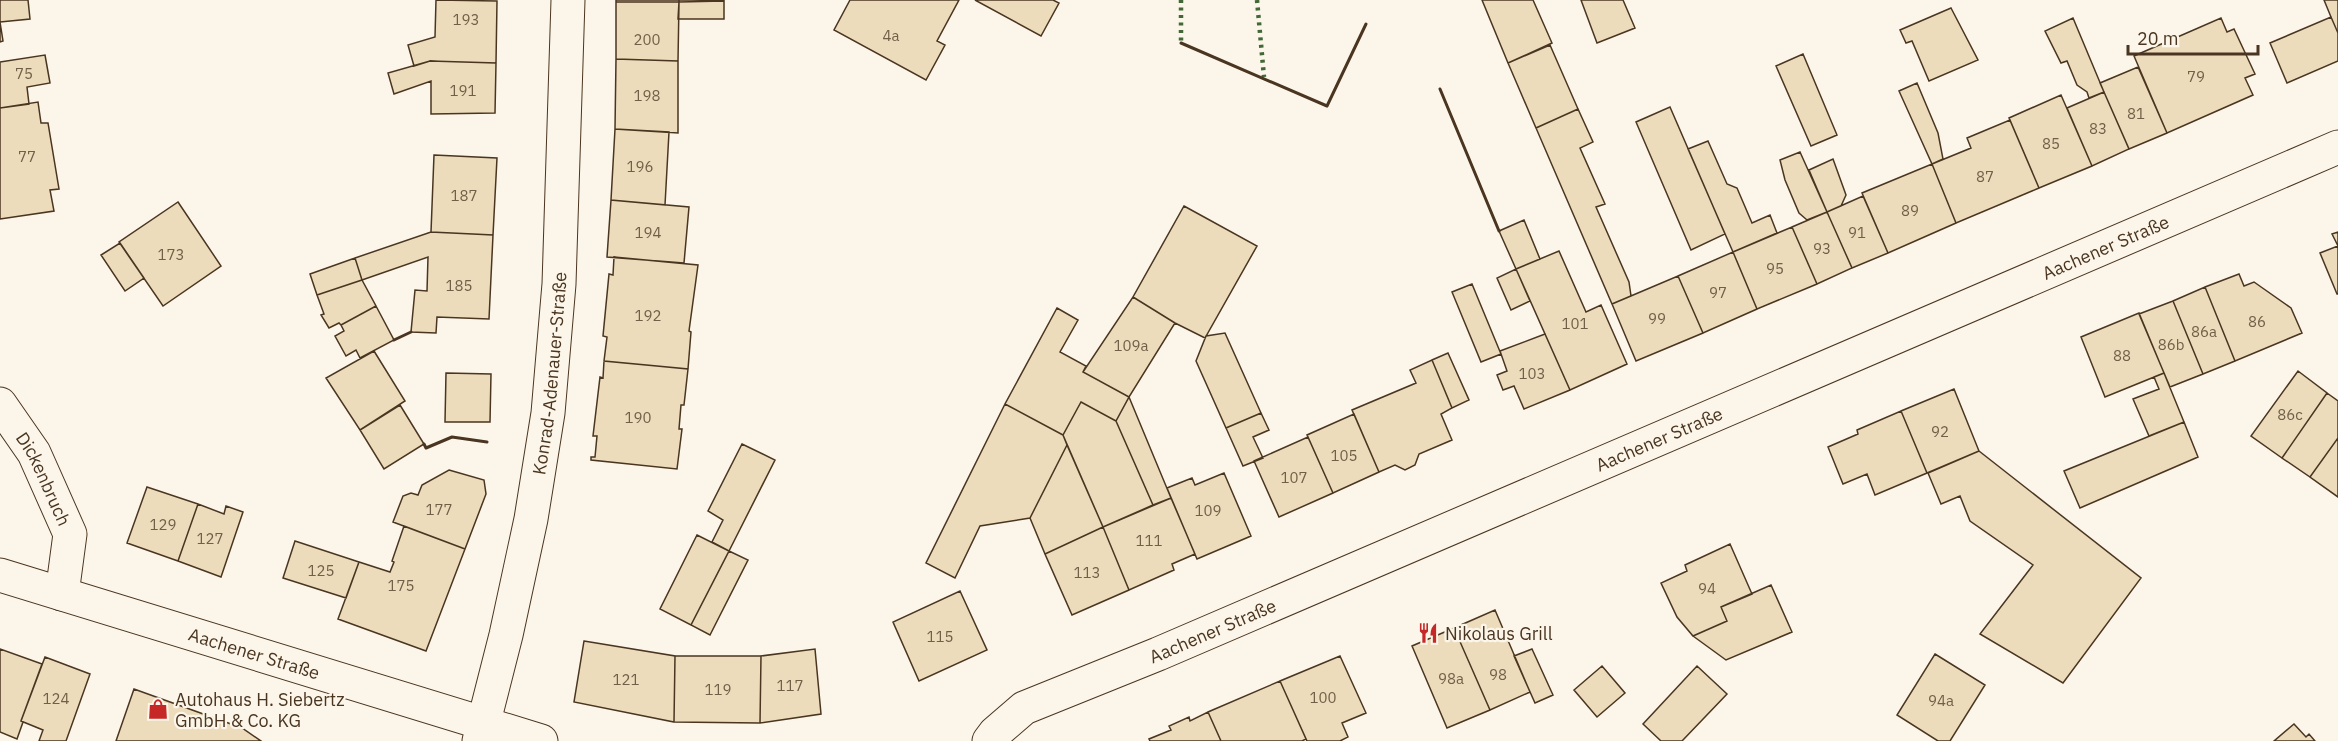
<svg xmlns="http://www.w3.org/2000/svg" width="2338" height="741" font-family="'IBM Plex Sans',sans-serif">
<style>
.building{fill:#ecdcbc;stroke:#4a3520;stroke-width:1.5}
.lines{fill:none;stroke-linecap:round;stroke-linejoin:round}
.minor-casing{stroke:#4a3520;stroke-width:35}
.major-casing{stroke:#4a3520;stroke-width:35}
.minor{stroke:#fbf6e9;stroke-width:33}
.major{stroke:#fbf6e9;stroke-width:33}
.hedge{stroke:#436837;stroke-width:4.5;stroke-dasharray:3 4.5;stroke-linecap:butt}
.wall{stroke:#4a3520;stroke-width:3}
.labels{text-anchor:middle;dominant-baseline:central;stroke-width:4.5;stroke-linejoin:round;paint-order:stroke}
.number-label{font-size:15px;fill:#725f47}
.street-label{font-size:18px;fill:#4a3520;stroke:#fbf6e9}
.poi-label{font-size:18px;fill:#4a3520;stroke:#fbf6e9;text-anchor:start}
</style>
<rect width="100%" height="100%" fill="#fbf6e9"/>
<path class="building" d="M0,0H28L30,19L0,22Z
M436,0L497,1L496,63L430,61L414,66L408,45L435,37Z
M616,0H679V2H616Z
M679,0H724V1L679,2Z
M850,0H959L937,41L945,45L926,80L834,30Z
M975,0H1053L1059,3L1041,36Z
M1482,0H1533L1552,43L1508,63Z
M1581,0H1623L1635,28L1597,43Z
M2324,0H2338V33L2331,17Z
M724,1V19H678L679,2Z
M616,2H679L678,61L616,59Z
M1951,8L1978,60L1929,81L1912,41L1906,43L1900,30Z
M2331,17L2338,33V61L2287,83L2270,43Z
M2073,18L2104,92L2089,98L2087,92L2077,85L2067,61L2061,63L2045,31Z
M2221,18L2227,32L2234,29L2255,74L2245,78L2253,95L2167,133L2134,56Z
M0,22L3,41L0,42Z
M1550,45L1578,109L1536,128L1508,63Z
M1803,54L1837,135L1811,146L1776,66Z
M45,55L50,83L27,87L29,104L0,108V62Z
M616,59L678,61V133L615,129Z
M430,61L496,63L495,113L431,114V81L394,94L388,73Z
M2138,67L2167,133L2129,149L2100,83Z
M1917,83L1938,133L1943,159L1932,164L1899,91Z
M2104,92L2129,149L2092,166L2067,108Z
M2061,95L2092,166L2039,188L2009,118Z
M38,102L41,123H48L59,189L50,190L54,211L0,219V108Z
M1670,107L1725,234L1691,250L1636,122Z
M1578,109L1593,142L1580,148L1605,204L1596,207L1629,282L1631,296L1612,304L1536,128Z
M2010,120L2039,188L1956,223L1932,164L1971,148L1967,138Z
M615,129L669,132L665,205L611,200Z
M1708,141L1727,184L1737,188L1752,223L1770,215L1777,233L1733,252L1688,149Z
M1800,152L1827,212L1807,220L1799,213L1785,180L1780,160Z
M434,155L497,158L493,235L431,232Z
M1833,159L1846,195L1841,206L1827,212L1809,170Z
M1932,164L1956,223L1888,253L1862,193Z
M1863,196L1888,253L1852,268L1827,212Z
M611,200L689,207L684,263L607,257Z
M178,202L221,266L163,306L119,242Z
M1184,206L1257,246L1205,338L1175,323L1133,297Z
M1827,212L1852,268L1817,284L1792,227Z
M1524,220L1540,259L1516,269L1499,231Z
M1792,227L1817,284L1757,309L1733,252Z
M431,232L493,235L489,319L437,317L436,333L411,332L415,290L427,291L428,257L362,280L355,258Z
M2338,232V294H2337L2320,253L2338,246L2332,234Z
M120,243L144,278L125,291L101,255Z
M1559,251L1586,312L1601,305L1627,364L1570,390L1516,269Z
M1733,252L1757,309L1703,333L1678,276Z
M614,257L698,265L689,331L691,332L688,369L604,361L607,337L603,336L609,274L613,275Z
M355,258L362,280L317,295L310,274Z
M1516,269L1530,301L1511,310L1497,278Z
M2239,274L2244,286L2254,282L2291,308L2302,333L2235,361L2205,287Z
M1678,276L1703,333L1636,361L1612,304Z
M362,280L376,306L341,325L339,323L329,328L321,315L324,314L317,295Z
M1472,284L1501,354L1481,362L1452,292Z
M2205,287L2235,361L2203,374L2173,301Z
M1133,297L1175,323L1129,397L1083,372Z
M2173,301L2203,374L2170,387L2139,314Z
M376,306L394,340L360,358L356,350L346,356L335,336L344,331L341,325Z
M1057,308L1078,320L1060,352L1086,366L1083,372L1129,397L1116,421L1081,402L1063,435L1005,404Z
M2139,313L2164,373L2105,397L2081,337Z
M1225,333L1261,413L1226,428L1196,361L1206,336Z
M1545,334L1570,390L1524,409L1514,386L1503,390L1497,375L1507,371L1500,351Z
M374,351L405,401L360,430L326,378Z
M1448,353L1469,400L1452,408L1432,360Z
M1432,360L1452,408L1441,414L1452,440L1419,454L1415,465L1405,470L1395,465L1379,472L1352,410L1416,383L1410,370Z
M604,361L688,369L684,405H681L679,429H682L677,469L591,460V457H595L597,436H593L600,377L603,378Z
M2298,371L2327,393L2282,458L2251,436Z
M446,373L491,374L490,422H445Z
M2164,373L2184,422L2149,436L2133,399L2159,389L2154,377Z
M1954,389L1979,451L1927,473L1901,411Z
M2327,393L2338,401V438L2310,477L2282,458Z
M1129,397L1171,498L1153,505L1116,421Z
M1081,402L1116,421L1153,505L1103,527L1063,435Z
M1005,404L1063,435L1067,445L1030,518L980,526L955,578L926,563Z
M400,405L424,444L384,469L360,430Z
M1901,411L1927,473L1875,495L1867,474L1843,484L1828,447L1858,434L1857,430Z
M1261,413L1269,430L1253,437L1263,458L1243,466L1226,428Z
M1354,414L1379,472L1333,493L1307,435Z
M2184,422L2198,457L2080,508L2064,471Z
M1308,437L1333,493L1279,517L1254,461Z
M2338,438V497L2310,477Z
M742,444L775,460L729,551L712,542L723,520L708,511Z
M1067,445L1103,527L1045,554L1030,518Z
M1979,451L2141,578L2063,683L1980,634L2033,565L1970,521L1960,496L1941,504L1928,473Z
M449,470L484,480L486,494L465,549L393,522L403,496L411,493L418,495L422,485Z
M1224,473L1251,536L1197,559L1167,488L1192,478L1195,485Z
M147,487L198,504L178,561L127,543Z
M1171,498L1195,554L1172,564L1174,570L1129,590L1103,527Z
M198,504L224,514L226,506L243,512L221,577L178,561Z
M404,526L465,549L426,651L338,619L359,562L390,572L394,562L392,561Z
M1103,527L1129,590L1072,615L1045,554Z
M697,535L729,551L691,625L660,609Z
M295,541L359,562L346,598L283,578Z
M1730,544L1752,594L1721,607L1727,621L1693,636L1677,617L1661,583L1687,571L1685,565Z
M729,551L748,560L710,635L691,625Z
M1771,585L1792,632L1726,660L1693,636L1727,621L1721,607Z
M960,591L987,650L919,681L893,622Z
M1495,610L1530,692L1490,710L1454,628Z
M1454,628L1490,710L1447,728L1412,646Z
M584,641L675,656L674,722L574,702Z
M0,649L42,664L21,721L23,722L17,739L0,732Z
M815,649L821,714L760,723L761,656Z
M1532,649L1553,695L1535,703L1514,656Z
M1935,654L1985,685L1950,741H1938L1897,715Z
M675,656H761L760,723L674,722Z
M1340,656L1366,713L1342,723L1348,737L1340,741H1307L1280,681Z
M45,657L90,674L66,741H39L43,730L21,721Z
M1602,666L1625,693L1597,717L1574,690Z
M1697,666L1727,694L1682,741H1661L1643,724Z
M1280,681L1306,739L1302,741H1221L1208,712Z
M134,689L242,728L261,741H116Z
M1208,712L1221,741H1150L1149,739L1171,730L1169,726L1189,717L1190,721Z
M2294,724L2306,737L2309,734L2315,741H2274Z"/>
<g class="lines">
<g class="minor-casing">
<g id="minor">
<path id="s1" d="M0,404L34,453L70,534L62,594"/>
<path id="s2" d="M479,741L506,635L531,519L548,413L559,284L568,0"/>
<path id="s3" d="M989,741L995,733L1024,708L1158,654L2338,147"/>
</g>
</g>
<g class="major-casing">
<g id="major">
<path id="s4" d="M0,575L541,741"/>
</g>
</g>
<use href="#minor" class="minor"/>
<use href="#major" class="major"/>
<path class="hedge" d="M1181,0V43
M1257,0L1264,77"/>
<path class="wall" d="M1181,43L1327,106L1366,24
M1440,89L1499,231
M394,340L411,332
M424,444L426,448L452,437L487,442"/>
</g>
<defs>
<g id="restaurant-bare" transform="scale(1.62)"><path d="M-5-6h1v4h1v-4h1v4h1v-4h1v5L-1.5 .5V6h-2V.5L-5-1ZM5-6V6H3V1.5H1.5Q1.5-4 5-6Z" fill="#c62828" stroke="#fbf6e9" stroke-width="2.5" paint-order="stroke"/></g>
<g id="shop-bare" transform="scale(1.62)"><path d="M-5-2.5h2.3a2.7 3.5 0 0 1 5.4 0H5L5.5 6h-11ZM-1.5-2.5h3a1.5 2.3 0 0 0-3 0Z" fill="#c62828" stroke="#fbf6e9" stroke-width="2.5" paint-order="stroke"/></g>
</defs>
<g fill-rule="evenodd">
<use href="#restaurant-bare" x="1428" y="633"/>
<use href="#shop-bare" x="158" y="709"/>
</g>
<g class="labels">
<g class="number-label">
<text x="466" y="19">193</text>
<text x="891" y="35">4a</text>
<text x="647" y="39">200</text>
<text x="24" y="73">75</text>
<text x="2196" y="76">79</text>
<text x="463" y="90">191</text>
<text x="647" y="95">198</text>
<text x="2136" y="113">81</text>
<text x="2098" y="128">83</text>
<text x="2051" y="143">85</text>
<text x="27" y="156">77</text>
<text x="640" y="166">196</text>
<text x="1985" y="176">87</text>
<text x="464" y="195">187</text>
<text x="1910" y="210">89</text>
<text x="648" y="232">194</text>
<text x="1857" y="232">91</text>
<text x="1822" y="248">93</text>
<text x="171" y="254">173</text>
<text x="1775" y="268">95</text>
<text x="459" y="285">185</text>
<text x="1718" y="292">97</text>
<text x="648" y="315">192</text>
<text x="1657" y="318">99</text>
<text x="2257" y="321">86</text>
<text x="1575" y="323">101</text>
<text x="2204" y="331">86a</text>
<text x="2171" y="344">86b</text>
<text x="1131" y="345">109a</text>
<text x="2122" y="355">88</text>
<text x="1532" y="373">103</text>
<text x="2290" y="414">86c</text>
<text x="638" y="417">190</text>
<text x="1940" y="431">92</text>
<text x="1344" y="455">105</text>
<text x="1294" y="477">107</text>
<text x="439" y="509">177</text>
<text x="1208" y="510">109</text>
<text x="163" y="524">129</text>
<text x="210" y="538">127</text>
<text x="1149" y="540">111</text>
<text x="321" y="570">125</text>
<text x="1087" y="572">113</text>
<text x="401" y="585">175</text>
<text x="1707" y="588">94</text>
<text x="940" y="636">115</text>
<text x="1498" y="674">98</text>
<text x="1451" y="678">98a</text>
<text x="626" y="679">121</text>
<text x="790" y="685">117</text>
<text x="718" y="689">119</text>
<text x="1323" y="697">100</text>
<text x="56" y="698">124</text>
<text x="1941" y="700">94a</text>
</g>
<g class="street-label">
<text stroke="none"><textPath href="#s3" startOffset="1224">Aachener Straße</textPath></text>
<text stroke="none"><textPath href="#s2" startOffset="375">Konrad-Adenauer-Straße</textPath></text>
<text stroke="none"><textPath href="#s3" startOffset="738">Aachener Straße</textPath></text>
<text stroke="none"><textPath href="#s1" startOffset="87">Dickenbruch</textPath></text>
<text stroke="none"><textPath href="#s3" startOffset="252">Aachener Straße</textPath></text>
<text stroke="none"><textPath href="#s4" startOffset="266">Aachener Straße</textPath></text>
</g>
<g class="poi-label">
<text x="1445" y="633">Nikolaus Grill</text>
<text x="175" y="699">Autohaus H. Siebertz<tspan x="175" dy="21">GmbH &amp; Co. KG</tspan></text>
</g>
</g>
<path d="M2128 45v9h130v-9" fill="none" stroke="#4a3520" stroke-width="3"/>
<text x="2137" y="45" font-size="18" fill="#4a3520" stroke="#fbf6e9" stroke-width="4.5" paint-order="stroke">20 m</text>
</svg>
